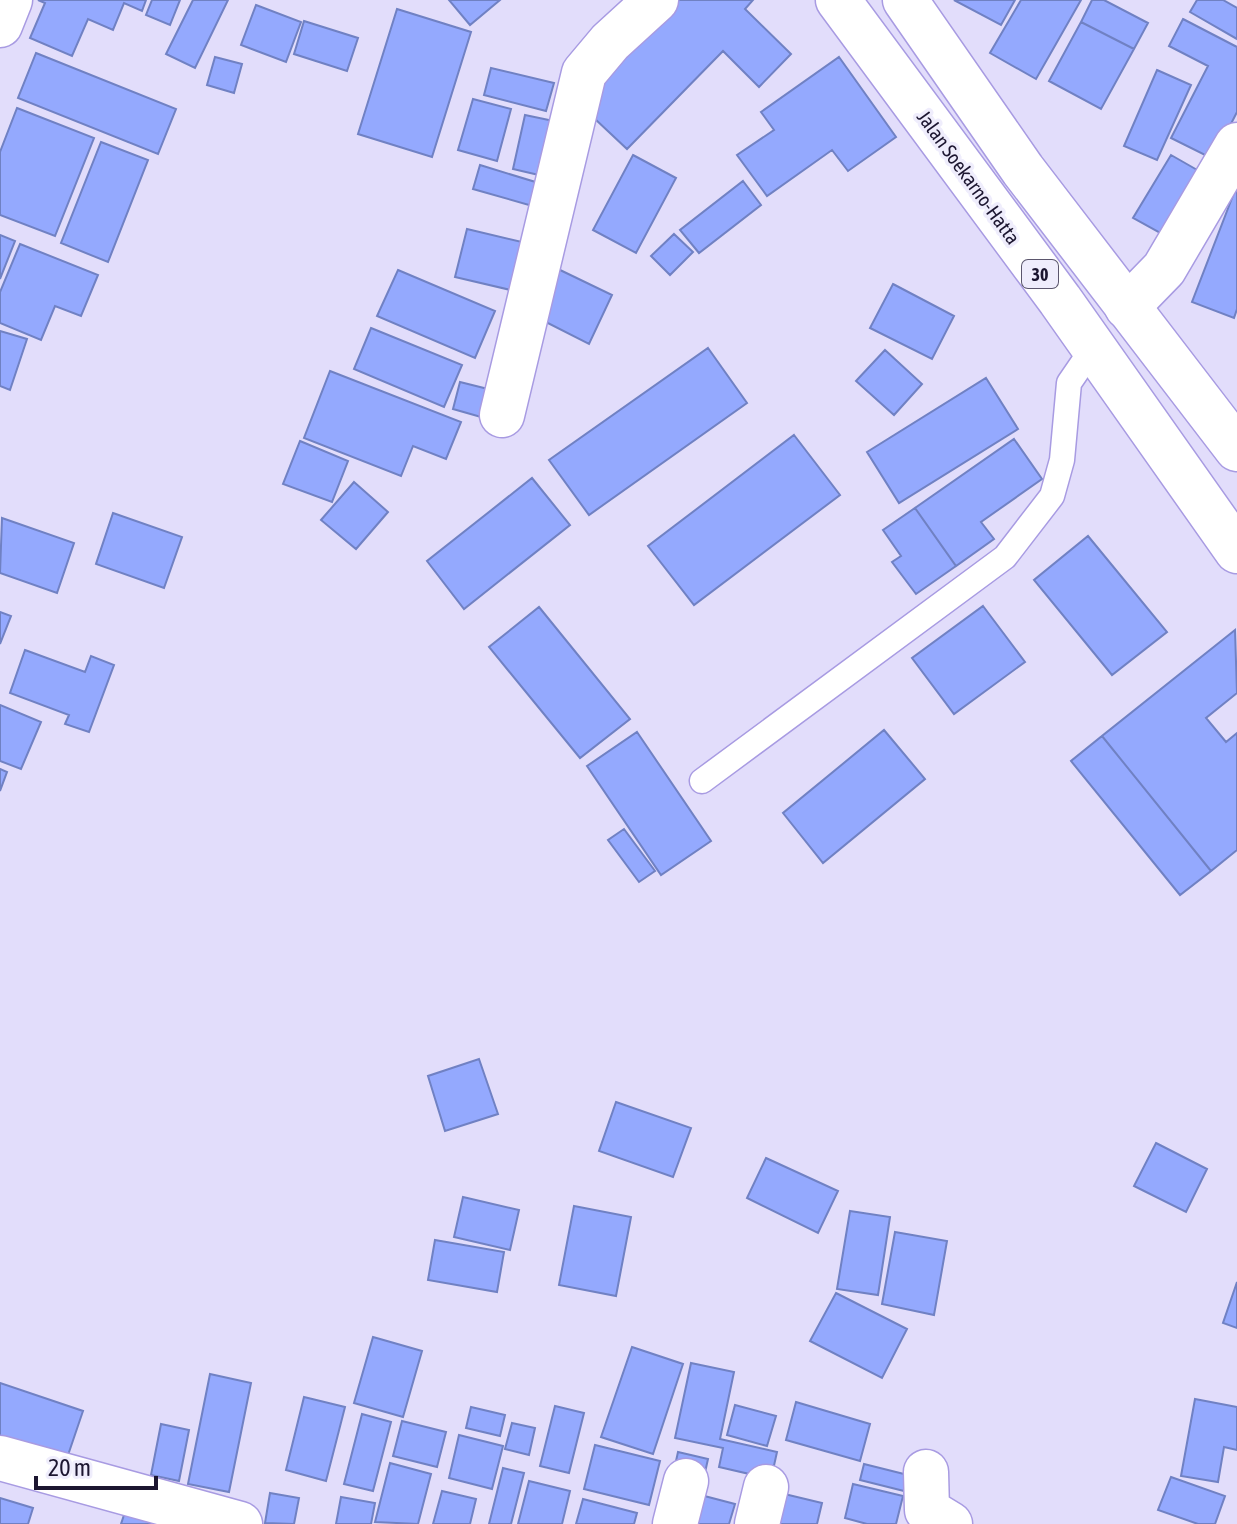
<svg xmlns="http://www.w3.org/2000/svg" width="1237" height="1524" font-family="'Asap Condensed',sans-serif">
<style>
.building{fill:#94a9fe;stroke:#7081c3;stroke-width:2}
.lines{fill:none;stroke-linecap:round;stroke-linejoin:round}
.lane-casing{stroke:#a89be2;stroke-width:27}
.street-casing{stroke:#a89be2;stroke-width:47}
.highway-casing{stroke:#a89be2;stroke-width:47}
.lane{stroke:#fff;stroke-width:24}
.street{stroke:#fff;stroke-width:44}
.highway{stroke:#fff;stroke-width:44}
.labels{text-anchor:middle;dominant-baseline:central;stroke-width:7;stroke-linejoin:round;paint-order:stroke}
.shield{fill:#efedfc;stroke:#5b566d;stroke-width:2}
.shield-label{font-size:18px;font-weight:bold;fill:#1c1630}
.street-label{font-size:20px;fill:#1c1630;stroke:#efedfc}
</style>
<rect width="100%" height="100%" fill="#e2ddfb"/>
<path class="building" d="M38,0H146L142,11L124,3L113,30L88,19L72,56L30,38L45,3Z
M152,0H180L170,25L146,15Z
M193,0H228L195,68L166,54Z
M449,0H500L470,25Z
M679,0H753L745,9L791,54L759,87L723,51L627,149L578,103Z
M954,0H1015L1001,25Z
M1021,0H1081L1036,79L990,53Z
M1092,0H1104L1148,23L1134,49L1081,22Z
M1197,0H1223L1237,8V39L1190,12Z
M256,5L301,22L286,62L241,45Z
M397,9L471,32L432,157L358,134Z
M1183,19L1237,47V112L1213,159L1171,138L1208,66L1169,46Z
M304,21L358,38L347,71L294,54Z
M1081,22L1134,49L1101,109L1049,81Z
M36,53L176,109L158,154L18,98Z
M215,57L242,64L234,93L207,85Z
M839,57L896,137L848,171L832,150L767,196L737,155L774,130L761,112Z
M491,68L554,83L546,111L484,95Z
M1157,70L1191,85L1157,160L1124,146Z
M473,99L511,109L497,161L458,150Z
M17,108L94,138L55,236L0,215V152Z
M525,115L568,124L556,179L513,169Z
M101,142L148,160L108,262L61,243Z
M633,155L676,178L636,253L593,230Z
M1171,155L1199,171L1162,234L1133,218Z
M480,165L542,184L536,207L473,189Z
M743,181L761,205L699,253L680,230Z
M1237,185V309L1234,318L1192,302Z
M467,229L543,247L532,295L455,277Z
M674,234L693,252L670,275L651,256Z
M0,235L15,241L0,279Z
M20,244L98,275L81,316L55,306L41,340L0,323V292Z
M558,269L612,295L589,344L534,316Z
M398,270L495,311L475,358L377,316Z
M893,284L954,316L932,359L870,328Z
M371,328L462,365L444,407L354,369Z
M0,331L27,339L10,390L0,386Z
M708,348L747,403L589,515L549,460Z
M885,350L922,384L894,415L856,381Z
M330,371L461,422L446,459L413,446L401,476L304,438Z
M986,378L1018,429L899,503L867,452Z
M460,382L496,391L488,419L453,409Z
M794,435L840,495L694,605L648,546Z
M1014,439L1042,479L981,522L994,539L956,566L915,508Z
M300,441L348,461L332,502L283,484Z
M532,478L570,525L464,609L427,561Z
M354,482L388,512L356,549L321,520Z
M915,508L956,566L916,594L892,562L901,556L883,530Z
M113,513L182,537L164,588L96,564Z
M2,518L74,543L57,593L0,573Z
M1088,536L1167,632L1112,675L1034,580Z
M983,606L1025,662L954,714L912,658Z
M539,607L630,719L580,758L489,647Z
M0,612L11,616L0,644Z
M1235,630L1237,693L1206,718L1226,742L1237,733V850L1211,871L1102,736Z
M25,650L85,672L91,656L114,665L89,732L65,724L69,715L10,693Z
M0,705L41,722L21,769L0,761Z
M884,730L925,779L823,863L783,813Z
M637,732L711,841L661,875L587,766Z
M1102,736L1211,871L1180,895L1071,761Z
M0,769L7,772L0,791Z
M624,829L655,871L639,882L608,840Z
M479,1059L498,1114L445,1131L428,1076Z
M616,1102L691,1128L673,1177L599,1151Z
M1156,1143L1207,1169L1186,1212L1134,1186Z
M766,1158L838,1191L818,1233L747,1198Z
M463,1197L519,1210L510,1250L454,1237Z
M574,1206L631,1217L616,1296L559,1285Z
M850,1211L890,1217L878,1295L837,1289Z
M895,1232L947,1241L934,1315L882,1304Z
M435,1240L504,1252L497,1292L428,1280Z
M1237,1282V1328L1223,1323Z
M836,1293L907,1329L882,1378L810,1341Z
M373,1337L422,1351L403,1417L354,1403Z
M632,1347L683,1364L653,1454L601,1437Z
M691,1363L734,1372L720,1439L777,1452L771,1479L719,1467L723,1448L675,1438Z
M210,1374L251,1383L229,1492L188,1484Z
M0,1383L83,1411L66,1461L0,1439Z
M304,1397L345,1407L326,1481L286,1470Z
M1195,1399L1237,1407V1450L1224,1447L1218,1482L1181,1476Z
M796,1402L870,1424L860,1461L786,1440Z
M735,1405L776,1416L767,1446L727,1435Z
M555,1406L584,1413L569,1473L540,1466Z
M471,1407L505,1415L500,1436L466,1428Z
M362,1414L391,1422L373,1491L344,1484Z
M402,1421L446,1432L437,1467L393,1456Z
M512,1423L535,1428L529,1455L505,1449Z
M161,1424L189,1430L179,1481L151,1475Z
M459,1435L503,1446L492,1489L449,1478Z
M595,1445L660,1461L649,1505L584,1489Z
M678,1452L708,1459L704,1477L674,1470Z
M390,1463L431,1474L418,1524L375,1522Z
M864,1464L912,1476L908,1492L860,1480Z
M503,1468L524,1473L511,1524H489Z
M1171,1477L1225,1496L1215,1524H1198L1158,1510Z
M529,1481L570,1491L562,1524H518Z
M853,1484L903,1496L896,1524H867L845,1518Z
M442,1491L476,1499L470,1524H433Z
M772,1491L822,1503L817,1524H764Z
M270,1493L299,1498L294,1524L265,1523Z
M693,1493L735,1504L729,1524H685Z
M341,1497L375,1503L371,1524H336Z
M0,1498L33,1508L28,1524H0Z
M583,1499L637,1513L634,1524H576Z
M125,1512L152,1520L151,1524H121Z"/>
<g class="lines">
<g class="lane-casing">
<path id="lane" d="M702,781L1005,557L1052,496L1062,460L1069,383L1093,348"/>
</g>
<g class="street-casing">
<path id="street" d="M0,25L10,0
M1127,307L1164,269L1237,145
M502,415L584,73L610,42L656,0
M0,1458L240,1524
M926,1472L927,1510L950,1524
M675,1524L686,1481
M757,1524L766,1487"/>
</g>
<g class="highway-casing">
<path id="highway" d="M838,0L1060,300L1237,551
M905,0L1023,170L1237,449"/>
</g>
<use href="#lane" class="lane"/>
<use href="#street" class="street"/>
<use href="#highway" class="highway"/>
</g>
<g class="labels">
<rect class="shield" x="1022" y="260" width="36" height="28" rx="6"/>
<g class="shield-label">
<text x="1040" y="274">30</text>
</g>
<g class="street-label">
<text transform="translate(969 177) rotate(54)">Jalan Soekarno-Hatta</text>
</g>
</g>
<path d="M36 1476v12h120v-12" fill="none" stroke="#1c1630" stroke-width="4"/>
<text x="48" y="1476" font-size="24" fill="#1c1630" stroke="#efedfc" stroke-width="6" paint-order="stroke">20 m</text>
</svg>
